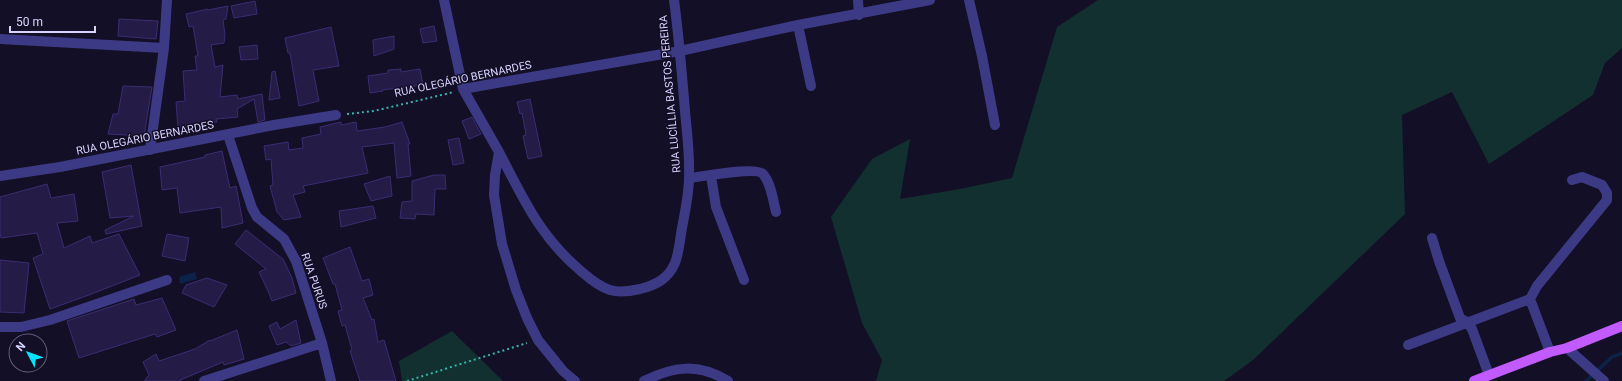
<svg xmlns="http://www.w3.org/2000/svg" width="1622" height="381" font-family="Roboto,sans-serif">
<style>
.green{fill:#12302f}
.water{fill:#0c2248}
.lines{fill:none;stroke-linecap:round;stroke-linejoin:round}
.stream{stroke:#0c2248;stroke-width:3.5}
.building{fill:#241b47;stroke:#3b2d73}
.path{stroke:#2fb8b0;stroke-width:2;stroke-dasharray:2 3;stroke-linecap:butt}
.minor{stroke:#3d3a85;stroke-width:10}
.major{stroke:#c25bff;stroke-width:10}
.labels{text-anchor:middle;dominant-baseline:central;stroke-width:3;stroke-linejoin:round;paint-order:stroke}
.street-label{font-size:11px;fill:#d9d4ff;stroke:#130f26}
</style>
<rect width="100%" height="100%" fill="#130f26"/>
<path class="green" d="M1098,0H1622V48L1605,63L1593,95L1489,164L1452,92L1402,115L1405,214L1253,360L1224,381H876L882,360L862,323L831,217L872,159L910,139L900,199L960,189L1012,178L1057,27Z
M452,331L503,381H402L399,361Z"/>
<path class="water" d="M195,272L197,279L180,284L179,277Z"/>
<g class="lines">
<path class="stream" d="M1586,381L1612,357L1622,353"/>
</g>
<path class="building" d="M255,1L257,14L234,18L231,6Z
M228,6L226,19L223,20L225,35L224,43L211,45L215,67L223,65L220,97L237,95L238,99L262,94L265,120L258,122L254,99L237,109L238,117L216,119L217,122L194,125V127L178,129L176,102L185,101L183,71L197,70L195,56H198L193,26L189,27L186,14L208,9V10Z
M119,19L158,21L156,39L118,36Z
M434,26L437,41L423,43L420,29Z
M331,27L339,66L313,70L319,101L299,106L290,53H288L285,38Z
M394,36V49L374,56L373,40Z
M257,45L258,59L241,60L239,47Z
M401,69V72L420,69L423,85L382,90L383,91L370,93L368,76L388,73V70Z
M275,71L280,98L269,100L272,72Z
M123,86L152,87L144,136L108,134L113,114H118Z
M530,99L542,156L528,159L523,136L526,135L522,113L520,114L517,102Z
M472,117L481,134L469,139L462,121Z
M341,122V125L356,122L357,131L385,127L402,122L410,144H408L411,176L397,178L394,143L362,147L368,173L303,186L305,192L293,195L301,217L284,220L277,212L270,186L273,185L271,159L266,160L264,146L288,142L289,150L303,148L302,138L321,134L320,127Z
M459,138L464,163L453,165L448,140Z
M222,151L230,188L236,186L243,223L222,228L221,207L180,213L177,188L162,190L160,167L205,157V155Z
M131,165L142,226L106,234L105,230L134,216L110,218L102,172Z
M434,175H445L446,189H435L434,215L416,214L415,219L400,218L402,202L412,201V181Z
M390,176L392,196L371,201L364,184Z
M47,184L51,198L74,194L78,221L57,223L64,248L90,236L92,243L119,234L140,275L89,295L50,309L33,258L43,254L37,233L1,238L0,233V197Z
M373,206L376,218L341,227L339,211Z
M246,230L283,259L292,278L296,293L272,301L268,291L259,272L266,269L235,244Z
M167,234L189,238L185,261L162,256Z
M350,247L362,281L369,279L373,295L363,298L372,320L374,319L378,342L384,340L396,381H360L350,351L352,350L345,325L342,326L338,311L342,310L335,284H333L323,258Z
M0,260L29,263L24,313L0,312Z
M207,278L227,285L214,307L182,293L186,285Z
M162,298L176,330L157,337L155,334L79,358L67,321L134,299L136,305Z
M296,320L301,343L291,346L286,342L277,345L269,326L277,322L280,329Z
M237,330L244,359L224,365L223,362L178,381H144L149,375L143,362L156,354L159,361L195,349L210,340V341Z"/>
<g class="lines">
<path class="path" d="M347,114L374,111L454,92
M407,381L527,343"/>
<path class="minor" d="M444,0L463,89L499,152L495,175L494,195L502,244L516,290L527,318L538,340L563,371L575,381
M858,0L859,15
M969,0L982,56L995,125
M798,25L811,86
M0,39L164,48
M463,89L680,51L798,25L930,0
M228,135L252,208L257,217L284,239L296,261L322,343L331,381
M150,150L164,48L167,0
M499,152C524,200 540,237 582,272C590,279 600,287 610,290C620,293 631,291 640,289C656,285 668,279 675,263C679,253 680,239 682,228C685,212 689,194 689,177C690,155 687,133 685,111C682,74 679,37 674,0
M0,176L60,167L274,125L336,115
M711,176L716,207L744,280
M689,178C702,177 756,166 763,174C771,183 773,200 776,212
M1432,238L1439,261L1460,318L1467,322L1472,329L1489,375
M0,327H21L50,320L167,280
M1408,345L1530,299
M1567,348L1604,381
M1550,352L1530,299L1537,286L1607,200V193L1602,185L1582,177L1572,180
M204,381L322,343
M644,381C674,366 698,363 728,381"/>
<path class="major" d="M1474,381L1550,352L1567,348L1622,326"/>
</g>
<g class="labels">
<g class="street-label">
<text transform="translate(463 79) rotate(-12)">RUA OLEGÁRIO BERNARDES</text>
<text transform="translate(670 94) rotate(-95)">RUA LUCÍLLIA BASTOS PEREIRA</text>
<text transform="translate(145 138) rotate(-11)">RUA OLEGÁRIO BERNARDES</text>
<text transform="translate(314 281) rotate(71)">RUA PURUS</text>
</g>
</g>
<g transform="translate(28 353) rotate(311)"><circle r="19" fill="#130f26" stroke="#625e7d"/>
<path d="M0-3L7 15L0 10L-7 15Z" fill="#00e5ff"/>
<text y="-6" font-size="11" font-weight="bold" text-anchor="middle" fill="#d9d4ff">N</text>
</g>
<path d="M10 26v6h85v-6" fill="none" stroke="#d9d4ff" stroke-width="2"/>
<text x="16" y="26" font-size="12" fill="#d9d4ff" stroke="#130f26" stroke-width="3" paint-order="stroke">50 m</text>
</svg>
